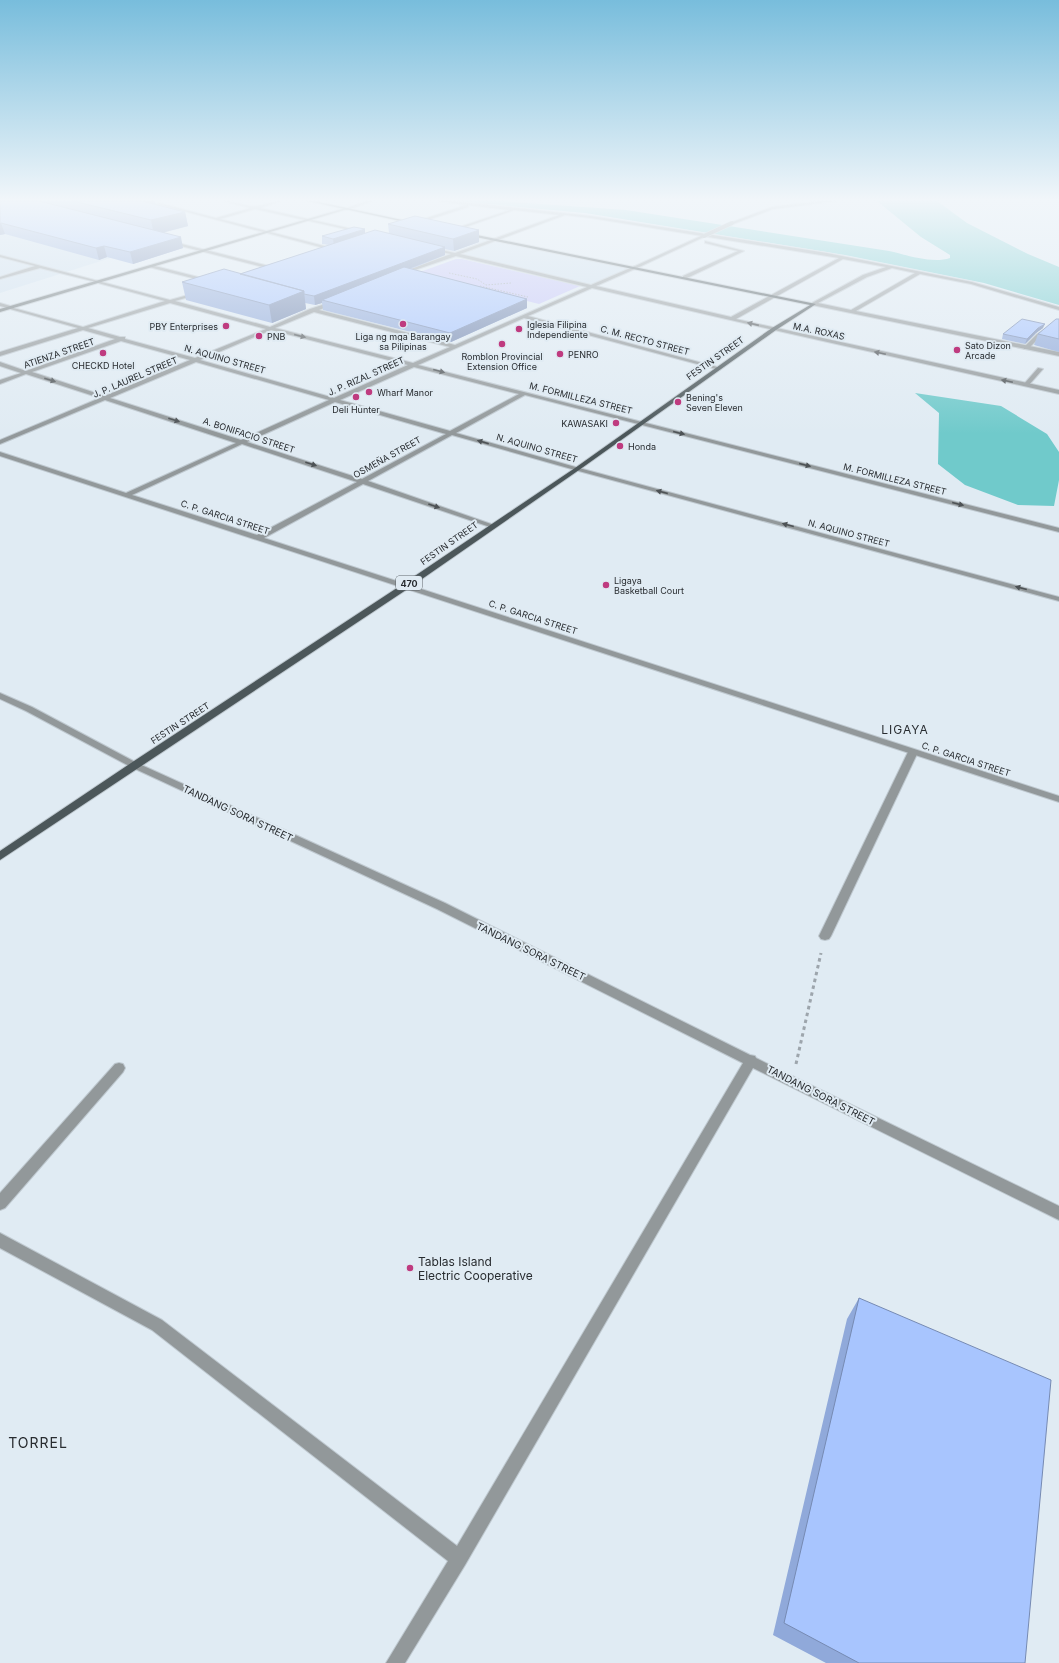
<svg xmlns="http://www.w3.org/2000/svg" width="1059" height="1663" font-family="Inter,sans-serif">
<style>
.built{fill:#cfe0ee}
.green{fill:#c6c5f9}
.water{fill:#70cacb}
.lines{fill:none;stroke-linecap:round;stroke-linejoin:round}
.service-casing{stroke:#bfc9d0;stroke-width:2}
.minor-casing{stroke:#bfc9d0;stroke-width:2}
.tertiary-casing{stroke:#bfc9d0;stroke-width:2}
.secondary-casing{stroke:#bfc9d0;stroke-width:2}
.primary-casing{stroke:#bfc9d0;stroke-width:2}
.path-far1{stroke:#9da5ac;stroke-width:1;stroke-dasharray:1.5 1.5;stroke-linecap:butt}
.path{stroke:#9da5ac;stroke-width:3;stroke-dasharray:3.5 3.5;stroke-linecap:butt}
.service{fill:#92989a;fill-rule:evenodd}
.minor{fill:#92989a;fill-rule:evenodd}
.tertiary{fill:#92989a;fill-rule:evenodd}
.secondary{fill:#697274;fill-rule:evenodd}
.primary{fill:#4c575a;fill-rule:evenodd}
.tertiary-bridge-casing{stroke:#bfc9d0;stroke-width:5;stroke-linecap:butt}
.tertiary-bridge{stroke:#92989a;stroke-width:4}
.wall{fill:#90a9da}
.shaded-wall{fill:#768ab2}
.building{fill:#a8c5fe;stroke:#768ab2}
.oneway{fill:#4d5255}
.poi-dot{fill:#bf3b7f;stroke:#e0ebf3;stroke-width:1.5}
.labels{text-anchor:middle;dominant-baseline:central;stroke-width:4;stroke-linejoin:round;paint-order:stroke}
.far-poi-label{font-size:9px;fill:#282c30;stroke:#e0ebf3;text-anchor:start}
.far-street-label{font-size:9px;fill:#282c30;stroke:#e0ebf3}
.shield{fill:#e0ebf3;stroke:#5f656a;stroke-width:1}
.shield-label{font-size:9px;font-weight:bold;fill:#282c30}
.street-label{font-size:10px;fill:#282c30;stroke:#e0ebf3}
.quarter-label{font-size:12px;letter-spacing:1px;fill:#282c30;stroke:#e0ebf3}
.near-poi-label{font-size:12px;fill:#282c30;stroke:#e0ebf3;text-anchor:start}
.near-quarter-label{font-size:14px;letter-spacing:1px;fill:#282c30;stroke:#e0ebf3}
</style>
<rect width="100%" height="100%" fill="#e0ebf3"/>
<path class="built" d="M0,201L125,210L189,226L104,250L120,255L0,293Z
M416,223L635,267L590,286L455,254L417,268L337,249Z"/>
<path class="green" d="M456,259H462L580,286L539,304L472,287L420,272Z"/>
<path class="water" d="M455,201H499L626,210L889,251C907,255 932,264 950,258V255L921,237L877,201H937L967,223L1028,254L1059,267V305L984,283L845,255L585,213Z
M915,393L1001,406L1047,434L1059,452V480L1054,506L1018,505L965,485L938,464L939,413Z"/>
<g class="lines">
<g class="service-casing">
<path id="service" d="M0,255L102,282L100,283L40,268L0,279V277L35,266L0,257Z
M0,303L14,307V308L12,309L0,306Z
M1059,321V324L1041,336L1028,349H1024V347L1037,334Z
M1038,368L1043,369L1028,386H1024V384Z
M913,749L918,752L831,936L829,939L825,940L821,939L819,936L908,752Z
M119,1063L123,1064L125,1068L123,1072L5,1208L0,1210V1193L115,1064Z"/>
</g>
<g class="minor-casing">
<path id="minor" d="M223,201C234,201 245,207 255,206C264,206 272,201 281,201L260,208L361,231L359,232L255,209L220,219L336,249L335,251L157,204L159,203L216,218L251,208Z
M367,201H373L347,210L344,209Z
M437,201H452L591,216L827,253L972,282L1059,307V310L971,284L920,274L856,311L1059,352V356L812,305V303L863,275L886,267L843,259L736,319L1059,390V394L774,330L592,288L528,316L721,368L716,369L524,318L418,365L1059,528V532L525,395L456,433L579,468L1059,597V601L575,470L452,435L368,481L494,525V527H490L363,484L264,538L1059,796V802L0,456V452L126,493L236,443L105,400L0,444V440L100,398L26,374L0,384V380L21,373L0,366V362L26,371L115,339L83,330L0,356V352L78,328L10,309V307L83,327L165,301L98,283V281L170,300L199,292V294L175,301L270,327L310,309L334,301L336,303L319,310L455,345L587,287L456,256L400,275V273L451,254L432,250V248L455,253L559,215L514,210L451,232V230L510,210L468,205V207L415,224V222L466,205ZM565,215L591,218L839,258L731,317L596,286L637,268L635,266L591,285L460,254ZM892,268L915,273L851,310L818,303L867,277ZM170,303L266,329L195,358L125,339V337H120L88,328ZM314,312L450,347L413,363L275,328ZM271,330L408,365L334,398L200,360ZM121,341L190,360L105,396L32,372ZM196,362L329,400L241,440L110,398ZM414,367L519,394L450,431L340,400ZM335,402L446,434L362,479L247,442ZM242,444L357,482L257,535L132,495Z
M170,241L277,268V269L275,270L169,243Z
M705,241L744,251L687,278H683V276L738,251L705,243Z
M151,265L210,280V281L208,282L149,267Z
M0,693L32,707L137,763L445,903L750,1055L755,1056L756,1058L796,1078L1059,1206V1220L753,1068L465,1565L405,1663H386L448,1561L152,1330L0,1248V1233L162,1320L457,1546L743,1063L437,909L131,767L26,711L0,699Z"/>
</g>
<g class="tertiary-casing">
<path id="tertiary" d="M819,201H836L773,209L733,224L730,223L772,207Z
M703,235L706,236L637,268L633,267Z"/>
</g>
<g class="secondary-casing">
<path id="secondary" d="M345,208L348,209L0,312V309Z"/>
</g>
<g class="primary-casing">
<path id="primary" d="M307,201H315L416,223L414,224Z
M467,233L816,304L776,330L579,470L409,588L0,860V851L131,763L403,584L575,468L772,328L810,305L466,235Z"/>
</g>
<path class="path-far1" d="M449,273L477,279L486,285L511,283
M480,286L528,297"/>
<path class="path" d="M796,1064L821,953"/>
<use href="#service" class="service"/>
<use href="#minor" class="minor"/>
<use href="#tertiary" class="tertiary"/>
<use href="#secondary" class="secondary"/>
<use href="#primary" class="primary"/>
<g class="tertiary-bridge-casing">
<path id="tertiary-bridge" d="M704,236L732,223"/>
</g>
<use href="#tertiary-bridge" class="tertiary-bridge"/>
</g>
<path class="wall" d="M0,201H155L156,205L185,212L188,226L164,232L183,248L133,264L107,257L99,260L5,234L0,235Z
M388,224L479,242L454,251L445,249V255L411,269L527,299V308L451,342L323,310L322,303L315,305L305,303L306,309L272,323L186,300L182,282L240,274L329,245L322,244V236L365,234L389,233Z
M1059,319V352L1034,345L1038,334Z
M1043,328L1036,333L1025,344L1002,339L1003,334Z
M859,1298L1025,1663H826L773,1635L847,1319Z"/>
<path class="shaded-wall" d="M131,201H155L156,208Z
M185,212L188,226L154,235L151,220Z
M1,223L5,234L0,235V224Z
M365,229V236L334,246L333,239Z
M479,230V242L454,251L453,239Z
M181,237L183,248L133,264L130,252Z
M104,246L107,257L99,260L96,248Z
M445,247V255L325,301L322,300V303L315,305L314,296Z
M304,291L306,309L272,323L269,305Z
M527,299V308L451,342L450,333Z
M1045,324L1043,328L1036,333L1025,344L1027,339L1038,328Z"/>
<path class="building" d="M0,201H39L181,237L130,252L104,246L96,248L1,223L0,224Z
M73,201H142L185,212L151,220Z
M415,216L479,230L453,239L388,224Z
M354,227L365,229L333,239L322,236Z
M375,230L445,247L314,296L304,294V291L240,274Z
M404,267L527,299L450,333L322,300Z
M224,269L304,291L269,305L182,282Z
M1022,319L1045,324L1038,328L1027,339L1003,334Z
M1056,319H1059V339L1038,334Z
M859,1298L1051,1380L1025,1663H859L784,1623Z"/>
<defs><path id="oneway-solid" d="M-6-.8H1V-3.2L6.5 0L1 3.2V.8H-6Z"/></defs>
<g class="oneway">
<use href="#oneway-solid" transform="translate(753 324) rotate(-167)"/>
<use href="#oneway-solid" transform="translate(300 336) rotate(14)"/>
<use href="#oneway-solid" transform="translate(880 353) rotate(-168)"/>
<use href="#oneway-solid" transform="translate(439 371) rotate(15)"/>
<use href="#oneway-solid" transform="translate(50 380) rotate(17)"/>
<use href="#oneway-solid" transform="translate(1007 381) rotate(-168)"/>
<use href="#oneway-solid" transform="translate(174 420) rotate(18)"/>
<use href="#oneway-solid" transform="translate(679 433) rotate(14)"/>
<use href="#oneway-solid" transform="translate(483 442) rotate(-164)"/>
<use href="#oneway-solid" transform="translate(311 464) rotate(18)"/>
<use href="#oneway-solid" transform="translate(805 465) rotate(14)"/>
<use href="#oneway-solid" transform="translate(662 492) rotate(-165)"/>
<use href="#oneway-solid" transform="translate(958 504) rotate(14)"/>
<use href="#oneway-solid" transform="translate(434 506) rotate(19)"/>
<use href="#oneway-solid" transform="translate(788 525) rotate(-165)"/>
<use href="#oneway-solid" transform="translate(1021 588) rotate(-165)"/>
</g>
<linearGradient id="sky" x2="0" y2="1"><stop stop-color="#78bddc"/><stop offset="0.46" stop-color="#f1f6fa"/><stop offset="1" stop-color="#f1f6fa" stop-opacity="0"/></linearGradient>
<rect width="1059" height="434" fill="url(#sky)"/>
<g class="poi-dot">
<circle cx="403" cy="324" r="4"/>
<circle cx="226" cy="326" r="4"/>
<circle cx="519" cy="329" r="4"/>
<circle cx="259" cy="336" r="4"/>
<circle cx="502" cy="344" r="4"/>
<circle cx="957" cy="350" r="4"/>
<circle cx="103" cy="353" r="4"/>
<circle cx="560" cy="354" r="4"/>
<circle cx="369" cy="392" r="4"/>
<circle cx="356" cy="397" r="4"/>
<circle cx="678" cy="402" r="4"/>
<circle cx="616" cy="423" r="4"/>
<circle cx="620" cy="446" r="4"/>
<circle cx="606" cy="585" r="4"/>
<circle cx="410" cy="1268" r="4"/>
</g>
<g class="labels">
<g class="far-poi-label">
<text x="527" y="324">Iglesia Filipina<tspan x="527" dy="10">Independiente</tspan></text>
<text x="218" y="326" text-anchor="end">PBY Enterprises</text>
<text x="267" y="336">PNB</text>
<text x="403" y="336" text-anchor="middle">Liga ng mga Barangay<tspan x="403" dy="10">sa Pilipinas</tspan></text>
<text x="965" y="345">Sato Dizon<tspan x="965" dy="10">Arcade</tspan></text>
<text x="568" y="354">PENRO</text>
<text x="502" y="356" text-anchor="middle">Romblon Provincial<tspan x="502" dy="10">Extension Office</tspan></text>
<text x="103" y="365" text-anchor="middle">CHECKD Hotel</text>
<text x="377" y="392">Wharf Manor</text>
<text x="686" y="397">Bening's<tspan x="686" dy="10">Seven Eleven</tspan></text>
<text x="356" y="409" text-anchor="middle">Deli Hunter</text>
<text x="608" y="423" text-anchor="end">KAWASAKI</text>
<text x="628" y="446">Honda</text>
<text x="614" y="580">Ligaya<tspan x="614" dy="10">Basketball Court</tspan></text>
</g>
<g class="far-street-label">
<text transform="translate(819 331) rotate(12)">M.A. ROXAS</text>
<text transform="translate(645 340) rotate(15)">C. M. RECTO STREET</text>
<text transform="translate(59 353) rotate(-19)">ATIENZA STREET</text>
<text transform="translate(715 358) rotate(-35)">FESTIN STREET</text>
<text transform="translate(225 359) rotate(16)">N. AQUINO STREET</text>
<text transform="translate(366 376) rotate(-24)">J. P. RIZAL STREET</text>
<text transform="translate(135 377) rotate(-23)">J. P. LAUREL STREET</text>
<text transform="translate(581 398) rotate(14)">M. FORMILLEZA STREET</text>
<text transform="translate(249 435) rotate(18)">A. BONIFACIO STREET</text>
<text transform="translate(537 448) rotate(16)">N. AQUINO STREET</text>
<text transform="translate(387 457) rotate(-29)">OSMEÑA STREET</text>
<text transform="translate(895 479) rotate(14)">M. FORMILLEZA STREET</text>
<text transform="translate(225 517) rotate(18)">C. P. GARCIA STREET</text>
<text transform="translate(849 533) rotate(15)">N. AQUINO STREET</text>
<text transform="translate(449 543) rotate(-35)">FESTIN STREET</text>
<text transform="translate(533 617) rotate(18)">C. P. GARCIA STREET</text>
<text transform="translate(180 723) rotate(-33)">FESTIN STREET</text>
<text transform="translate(966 759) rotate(18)">C. P. GARCIA STREET</text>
</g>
<rect class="shield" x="396" y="576" width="26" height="14" rx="3"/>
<g class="shield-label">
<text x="409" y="583">470</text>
</g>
<g class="street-label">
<text transform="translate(238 813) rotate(25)">TANDANG SORA STREET</text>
<text transform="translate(531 951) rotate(26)">TANDANG SORA STREET</text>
<text transform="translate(821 1095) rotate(27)">TANDANG SORA STREET</text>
</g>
<g class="quarter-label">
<text x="905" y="729">LIGAYA</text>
</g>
<g class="near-poi-label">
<text x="418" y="1261">Tablas Island<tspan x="418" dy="14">Electric Cooperative</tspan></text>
</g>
<g class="near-quarter-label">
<text x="38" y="1442">TORREL</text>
</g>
</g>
</svg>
